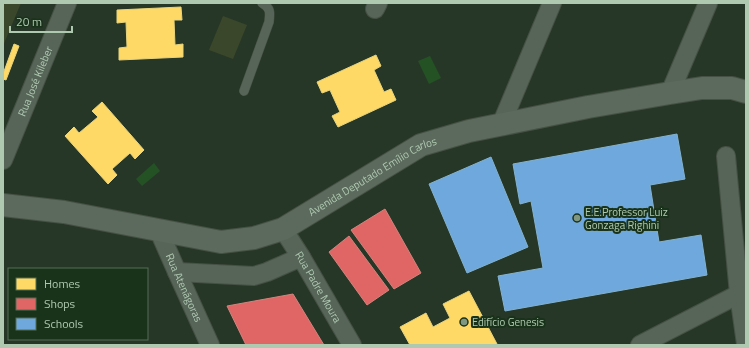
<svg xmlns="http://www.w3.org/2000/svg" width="749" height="348" font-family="'Titillium Web',sans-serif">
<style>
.green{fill:#3b472a}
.water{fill:#245225}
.homes{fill:#ffd966;stroke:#e7d47c}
.shops{fill:#e06666;stroke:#d1847c}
.schools{fill:#6fa8dc;stroke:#82b2cf}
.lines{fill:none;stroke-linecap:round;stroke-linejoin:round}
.service-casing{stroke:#455145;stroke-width:10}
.minor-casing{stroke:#455145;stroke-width:20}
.secondary-casing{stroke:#455145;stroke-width:24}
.service{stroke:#566558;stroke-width:9}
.minor{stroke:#566558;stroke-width:18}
.secondary{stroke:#5b6a5c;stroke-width:22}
.poi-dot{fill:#7f9681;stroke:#19321a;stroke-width:1.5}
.labels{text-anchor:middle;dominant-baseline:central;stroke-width:4;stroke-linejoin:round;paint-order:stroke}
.street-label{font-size:11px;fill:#afc9b1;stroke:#19321a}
.poi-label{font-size:11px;fill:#afc9b1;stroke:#19321a;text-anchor:start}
</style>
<rect width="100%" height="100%" fill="#273727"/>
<path class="green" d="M3,3H21L5,41L4,44L3,42Z
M223,16L247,25L233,59L209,50Z"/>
<path class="water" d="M430,56L441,78L429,84L418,61Z
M154,163L160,171L142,186L136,179Z"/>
<path class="homes" d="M181,7L182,20H174L175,45L183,44V57L119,60V48L127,47L126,22L117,23V10Z
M14,44L19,46L6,80L3,79V74Z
M376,55L381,66L374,70L384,92L391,89L396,100L338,127L332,116L340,112L330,90L322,93L317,82Z
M102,102L144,150L135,159L130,153L112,169L117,175L108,184L65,136L74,127L79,133L98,117L92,111Z
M469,291L497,344L495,345H410L400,327L426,313L433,327L450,318L443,304Z"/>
<path class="shops" d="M385,209L421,273L394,289L351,230Z
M349,236L389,290L367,305L329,252Z
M293,294L324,345H246L227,306Z"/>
<path class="schools" d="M677,134L685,179L650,185L659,242L701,235L707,275L505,311L498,276L543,268L531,201L520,204L513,164Z
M491,157L528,247L467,273L429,184Z"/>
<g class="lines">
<g class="service-casing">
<path id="service" d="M244,91L269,22C270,13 271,8 262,3"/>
</g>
<g class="minor-casing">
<g id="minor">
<path d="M375,9L378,3"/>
<path d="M670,93L708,3"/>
<path d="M501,125L552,3"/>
<path d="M726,156L739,294L746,344"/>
<path id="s1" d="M3,160L67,3"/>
<path id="s2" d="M283,229L301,257L352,345"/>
<path id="s3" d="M159,231L177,272L210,345"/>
<path d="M177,272L254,276L267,272L301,257"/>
<path d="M640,345L739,294"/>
</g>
</g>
<g class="secondary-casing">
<g id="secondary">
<path id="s4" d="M3,205L64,212L221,242L254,238L283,229L421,145L469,131L588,107L670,93L702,88H732L746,92"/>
</g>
</g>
<use href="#service" class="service"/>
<use href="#minor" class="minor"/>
<use href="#secondary" class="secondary"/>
</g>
<g class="poi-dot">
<circle cx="577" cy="218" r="4"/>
<circle cx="464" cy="322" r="4"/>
</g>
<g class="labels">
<g class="street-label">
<text stroke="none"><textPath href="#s1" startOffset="85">Rua José Kileber</textPath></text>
<text stroke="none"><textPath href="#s4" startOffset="389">Avenida Deputado Emílio Carlos</textPath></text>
<text stroke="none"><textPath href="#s2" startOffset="68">Rua Padre Moura</textPath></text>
<text stroke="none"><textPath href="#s3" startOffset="62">Rua Atenágoras</textPath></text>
</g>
<g class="poi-label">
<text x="585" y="212">E.E.Professor Luiz<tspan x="585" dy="13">Gonzaga Righini</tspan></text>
<text x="472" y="322">Edifício Genesis</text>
</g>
</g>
<rect width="749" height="348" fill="none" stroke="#afc9b1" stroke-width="8"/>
<rect x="8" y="268" width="140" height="72" fill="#19321a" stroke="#556e56"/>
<rect x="16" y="278" width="20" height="12" fill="#ffd966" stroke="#556e56"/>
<text x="44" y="288" font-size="12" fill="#afc9b1">Homes</text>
<rect x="16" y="298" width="20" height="12" fill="#e06666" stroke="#556e56"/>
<text x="44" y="308" font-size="12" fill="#afc9b1">Shops</text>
<rect x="16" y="318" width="20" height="12" fill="#6fa8dc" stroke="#556e56"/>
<text x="44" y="328" font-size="12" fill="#afc9b1">Schools</text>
<path d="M10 26v6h62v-6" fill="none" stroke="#afc9b1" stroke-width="2"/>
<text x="16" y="26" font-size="12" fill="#afc9b1" stroke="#19321a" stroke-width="3" paint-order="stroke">20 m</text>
</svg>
